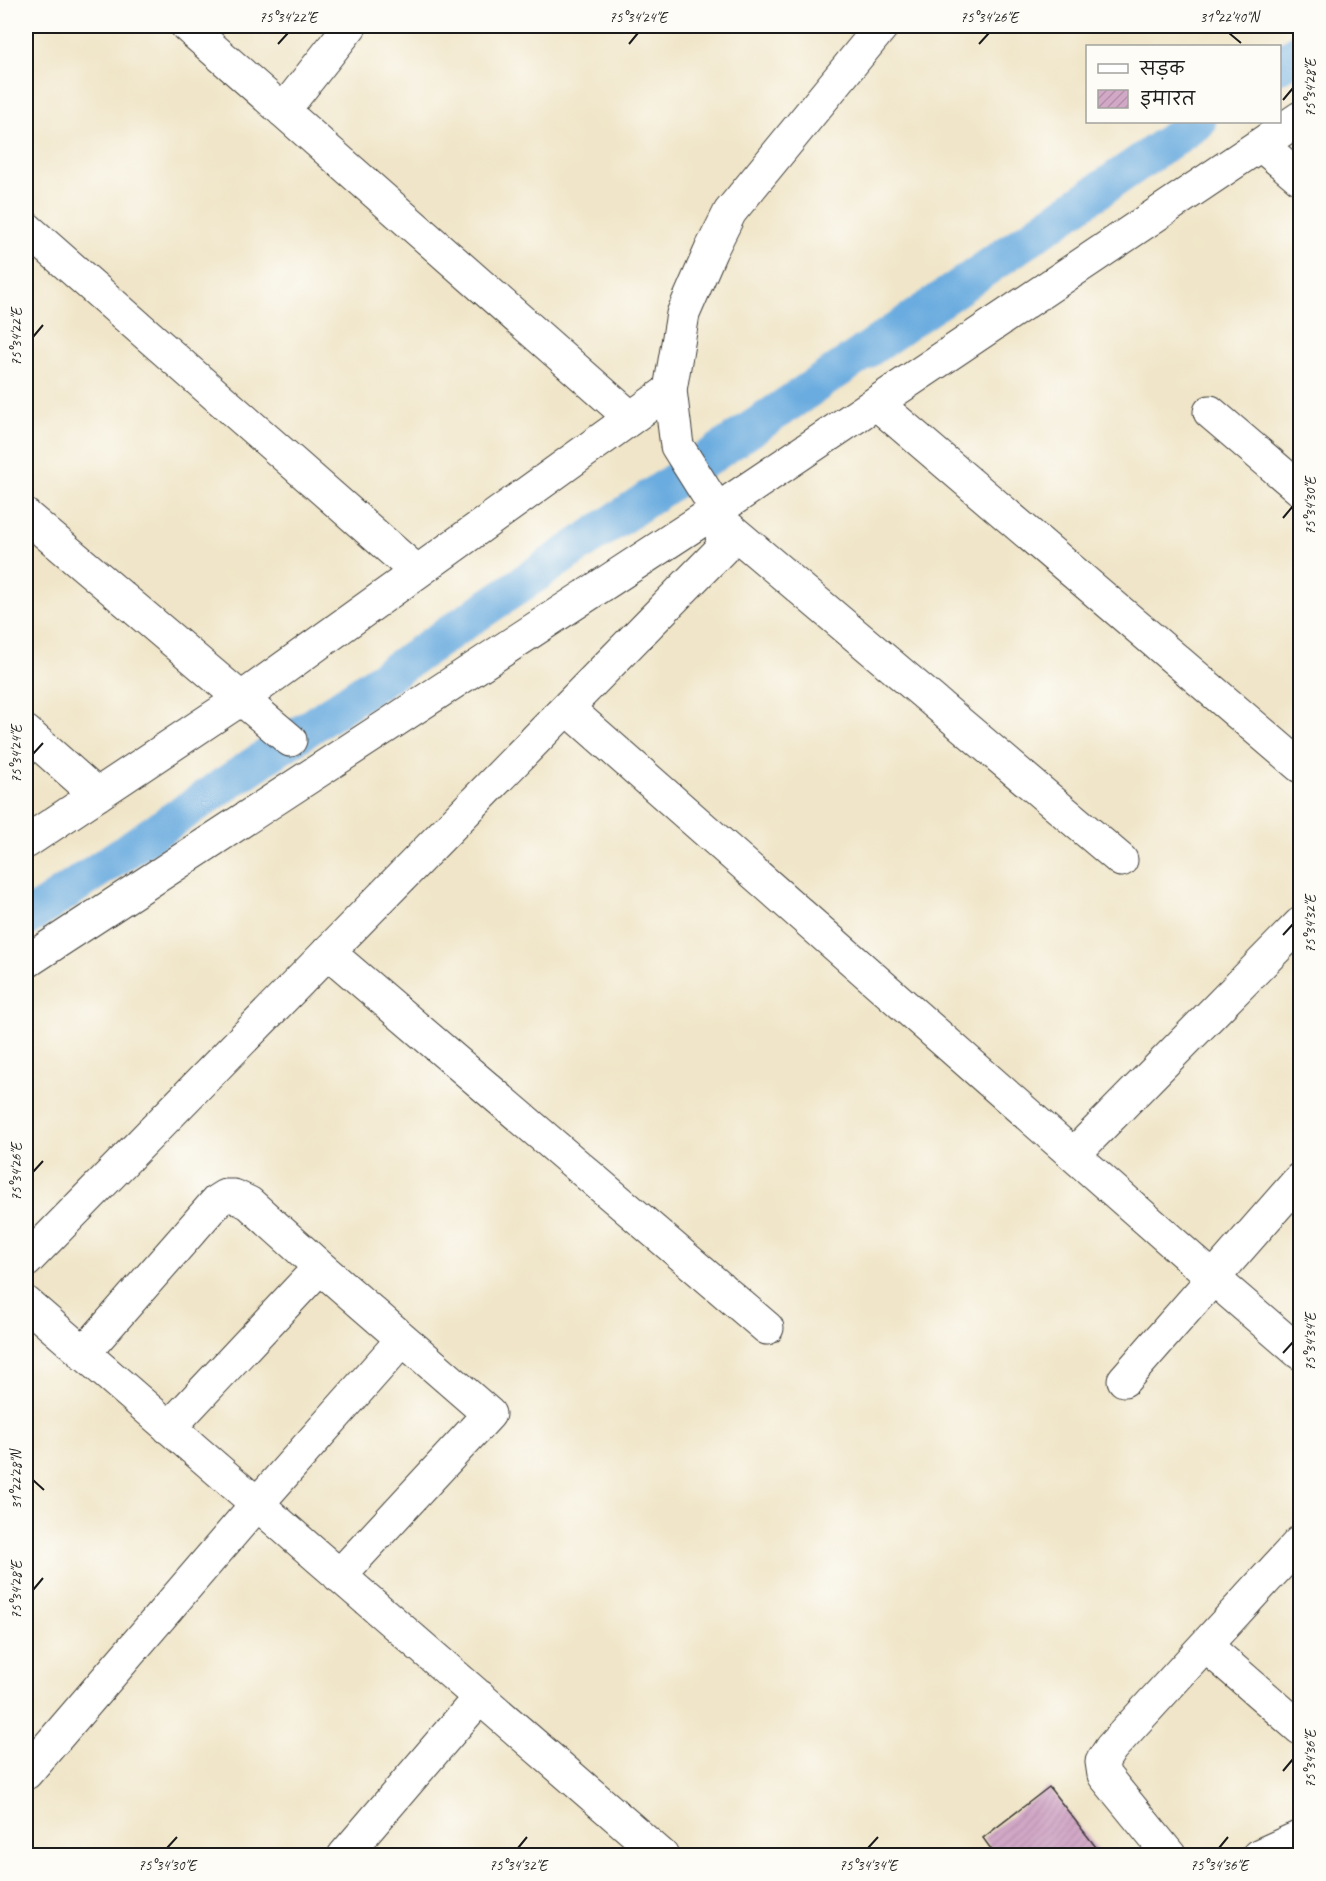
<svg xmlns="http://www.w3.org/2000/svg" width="1326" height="1881" font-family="Caveat,'Playpen Sans Deva',sans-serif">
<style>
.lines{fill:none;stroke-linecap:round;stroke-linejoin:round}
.canal{stroke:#6bacdf;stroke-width:36}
.building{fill:url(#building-hatch)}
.minor-casing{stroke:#3c3a36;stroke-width:35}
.tertiary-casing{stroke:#3c3a36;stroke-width:35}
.minor{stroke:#fff;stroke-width:33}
.tertiary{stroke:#fff;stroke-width:33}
.ticks{fill:none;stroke:#1c1c1c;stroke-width:2}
.neatline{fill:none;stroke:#1c1c1c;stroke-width:2}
.ticks-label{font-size:15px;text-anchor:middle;fill:#1c1c1c}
</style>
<defs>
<pattern id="building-hatch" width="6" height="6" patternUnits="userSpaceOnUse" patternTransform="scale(1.5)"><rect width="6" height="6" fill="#d2a8c7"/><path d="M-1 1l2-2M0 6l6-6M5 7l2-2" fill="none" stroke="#b490aa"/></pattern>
</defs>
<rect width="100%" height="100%" fill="#fdfcf7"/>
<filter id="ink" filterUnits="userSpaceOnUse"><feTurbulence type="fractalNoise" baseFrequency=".0167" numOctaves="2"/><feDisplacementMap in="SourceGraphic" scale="12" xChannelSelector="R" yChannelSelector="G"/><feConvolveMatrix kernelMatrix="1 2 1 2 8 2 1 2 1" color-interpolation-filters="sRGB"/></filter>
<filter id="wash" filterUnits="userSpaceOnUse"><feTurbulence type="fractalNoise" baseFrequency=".008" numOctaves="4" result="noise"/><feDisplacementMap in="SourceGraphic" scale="24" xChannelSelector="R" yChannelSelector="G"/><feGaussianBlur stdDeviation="1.35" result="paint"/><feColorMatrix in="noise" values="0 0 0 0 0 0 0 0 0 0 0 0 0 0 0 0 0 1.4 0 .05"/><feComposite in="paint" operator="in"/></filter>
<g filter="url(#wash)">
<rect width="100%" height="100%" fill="#f0e5c8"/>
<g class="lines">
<path class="canal" d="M1280,65L1300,50
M26,919L856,358L1198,122"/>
</g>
<g id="blocks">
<path class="building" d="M1049,1787L1103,1856H996L983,1838Z"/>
</g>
</g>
<g filter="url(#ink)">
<use href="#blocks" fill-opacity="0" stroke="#3c3a36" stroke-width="1.5"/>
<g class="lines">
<g class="minor-casing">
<path id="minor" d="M187,26L631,418
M283,111L350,26
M1261,145L1300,178
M26,228L417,572
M876,403L1300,766
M1210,412L1300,489
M26,516L290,740
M723,523L1121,860
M567,708L1213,1278L1300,1353
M26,732L97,795
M26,842L241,699L670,390
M328,952L767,1328
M26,962L717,510L1300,118
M1074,1154L1300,924
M26,1303L662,1856
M83,1354L217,1201L225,1196H234L249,1203L320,1267L489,1414L339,1576
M1124,1380L1300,1179
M169,1428L320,1267
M1206,1646L1300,1728
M26,1773L257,1504L403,1339
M344,1856L480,1697
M1170,1856L1104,1775L1102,1762L1111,1748L1300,1542
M1258,1856L1300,1837"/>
</g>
<g class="tertiary-casing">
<path id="tertiary" d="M26,1261L722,549L723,523L716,508L677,446L670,390L683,314L711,250L730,212L882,26"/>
</g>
<use href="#minor" class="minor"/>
<use href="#tertiary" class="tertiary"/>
</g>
</g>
<path class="ticks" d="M1229,33L1241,43M278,44L288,33M629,44L638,33M979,44L989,33M1283,100L1293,88M33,337L43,325M1283,518L1293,506M33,754L43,743M1283,935L1293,924M33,1172L43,1161M1283,1353L1293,1342M33,1480L44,1490M33,1590L43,1578M1283,1771L1293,1759M167,1848L177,1837M518,1848L527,1837M868,1848L878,1837M1219,1848L1228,1837"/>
<rect width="1326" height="1881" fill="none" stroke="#fdfcf7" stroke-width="66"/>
<rect x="1086" y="45" width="195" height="78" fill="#fdfcf7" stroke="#a3a29f" stroke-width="1.5"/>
<rect x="1098" y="64" width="30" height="9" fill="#ffffff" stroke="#a3a29f" stroke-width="1.5"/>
<text x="1140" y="75" font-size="18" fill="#1c1c1c">सड़क</text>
<rect x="1098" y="90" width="30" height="18" fill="url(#building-hatch)" stroke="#a3a29f" stroke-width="1.5"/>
<text x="1140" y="105" font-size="18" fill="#1c1c1c">इमारत</text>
<rect x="33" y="33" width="1260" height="1815" class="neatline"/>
<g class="ticks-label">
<text x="288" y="22">75°34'22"E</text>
<text x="638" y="22">75°34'24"E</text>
<text x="989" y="22">75°34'26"E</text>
<text x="1229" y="22">31°22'40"N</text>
<text transform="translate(1310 88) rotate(-90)" y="5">75°34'28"E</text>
<text transform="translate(16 337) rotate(-90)" y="5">75°34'22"E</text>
<text transform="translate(1310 506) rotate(-90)" y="5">75°34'30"E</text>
<text transform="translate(16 754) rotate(-90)" y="5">75°34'24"E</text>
<text transform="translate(1310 924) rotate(-90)" y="5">75°34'32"E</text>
<text transform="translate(16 1172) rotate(-90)" y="5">75°34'26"E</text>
<text transform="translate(1310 1342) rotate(-90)" y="5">75°34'34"E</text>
<text transform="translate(16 1480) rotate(-90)" y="5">31°22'28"N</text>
<text transform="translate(16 1590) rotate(-90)" y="5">75°34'28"E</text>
<text transform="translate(1310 1759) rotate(-90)" y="5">75°34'36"E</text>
<text x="167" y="1870">75°34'30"E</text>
<text x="518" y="1870">75°34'32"E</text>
<text x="868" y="1870">75°34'34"E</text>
<text x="1219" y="1870">75°34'36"E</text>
</g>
</svg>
